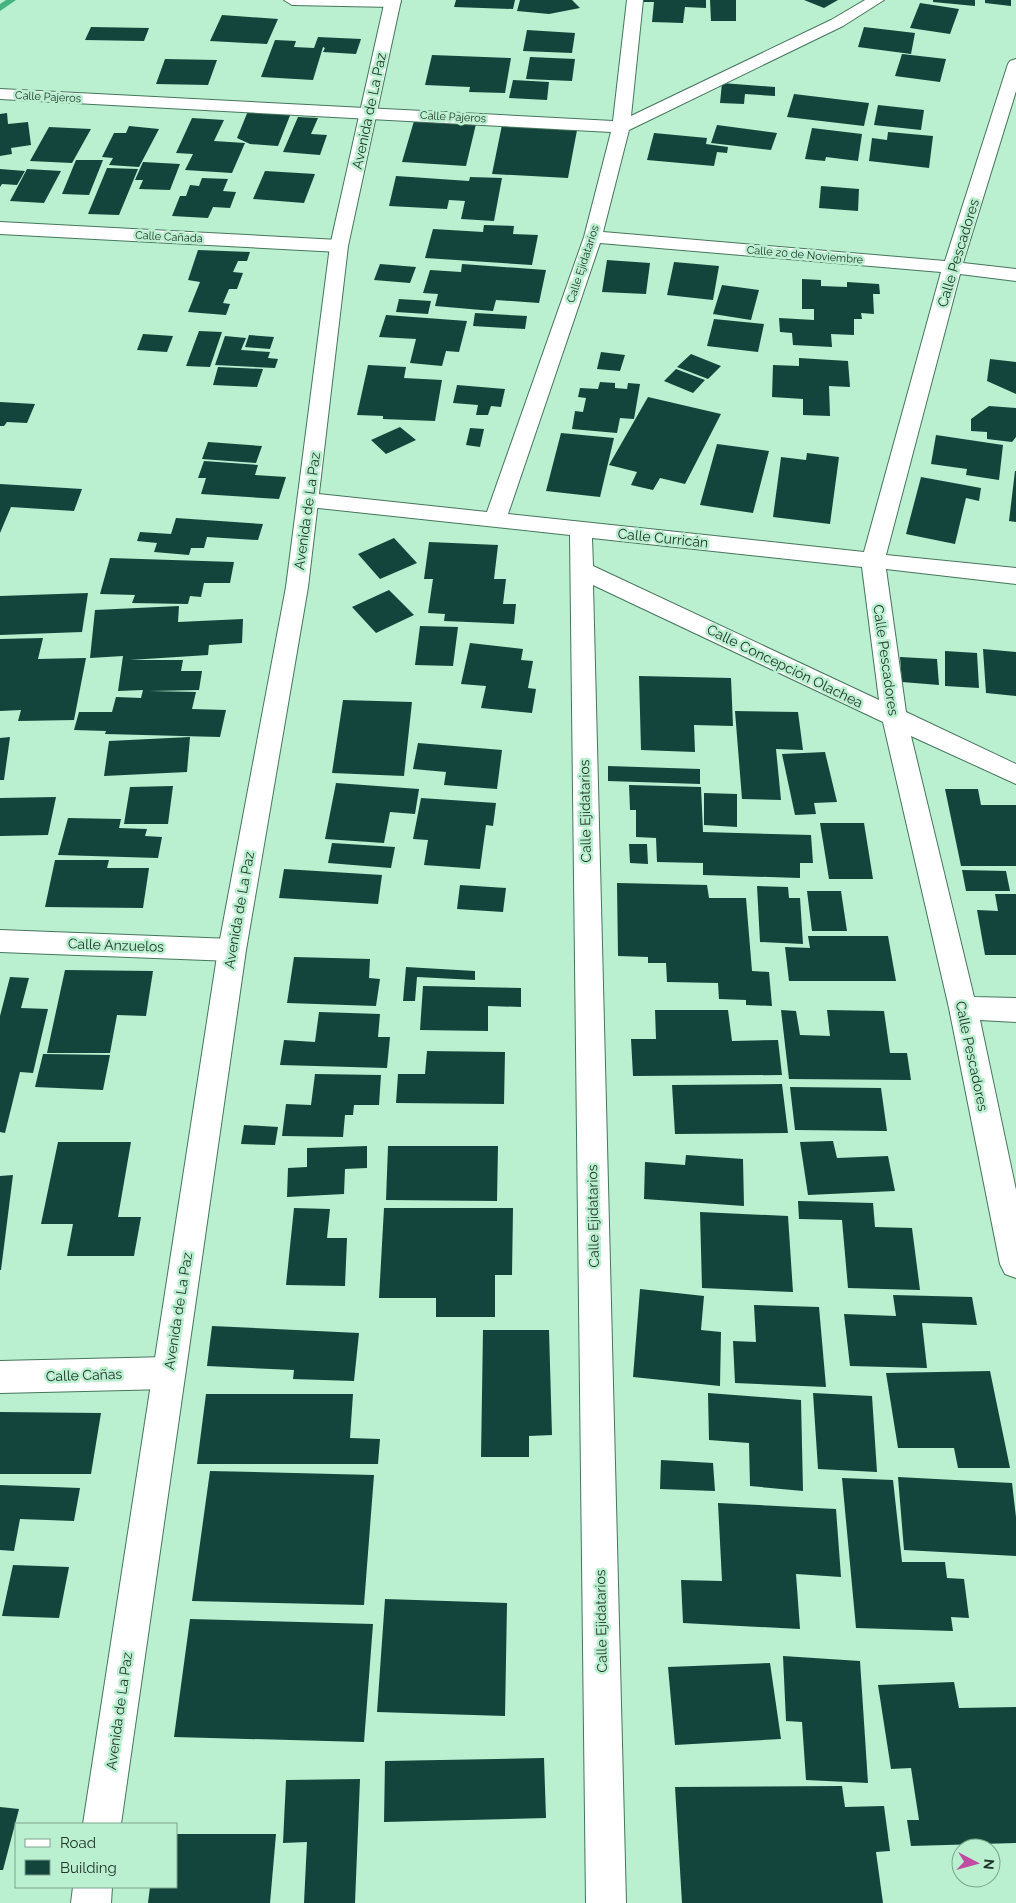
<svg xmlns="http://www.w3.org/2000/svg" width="1016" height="1903" font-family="Raleway,sans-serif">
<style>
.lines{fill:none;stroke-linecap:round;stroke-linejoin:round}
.stream{fill:#44b37e;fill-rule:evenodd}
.building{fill:#14453c}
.street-casing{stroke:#46765c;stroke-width:2}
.secondary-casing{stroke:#46765c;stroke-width:2}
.street{fill:#fff;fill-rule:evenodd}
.secondary{fill:#fff;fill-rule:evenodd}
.labels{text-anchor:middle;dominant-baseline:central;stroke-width:5;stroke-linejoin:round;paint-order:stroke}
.far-street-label{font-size:11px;fill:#21362b;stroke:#baefd0}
.street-label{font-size:14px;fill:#21362b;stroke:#baefd0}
</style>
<rect width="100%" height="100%" fill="#baefd0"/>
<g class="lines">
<path class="stream" d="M6,0H16L0,11V4Z"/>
</g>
<path class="building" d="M456,0H515L513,9L454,7Z
M520,0H572L580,8L549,14L517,11Z
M642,0H706V8L685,7L683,23L652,22L654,2H642Z
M710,0H736V21H711Z
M804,0H838L824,8Z
M933,0H975V6L933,2Z
M985,0H1011V6L985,3Z
M920,3L959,9L950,34L910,28Z
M222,15L278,19L267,44L210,41Z
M91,27L149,28L144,41L85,40Z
M864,27L915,33L911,54L858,47Z
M527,30L575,33L572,53L523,51Z
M318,37L361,39L356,54L323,52L325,48L323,47L313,80L261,77L275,40L296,41L294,47L314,48Z
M902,54L946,59L940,82L895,76Z
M432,55L511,58L505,93L469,92L470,87L425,85Z
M530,57L575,59L572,81L526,79Z
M165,59L217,60L208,85L156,84Z
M513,80L549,82L547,100L509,98Z
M722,83L775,87V96L745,94L744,104L720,103Z
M794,94L869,103L864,126L787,117Z
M878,105L924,110L921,130L874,125Z
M248,111L291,113L278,146L250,144L237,138Z
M7,113L8,124L28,122L31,145L11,148L12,154L0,156V114Z
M298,117L318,118L311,134L327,135L320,155L283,152Z
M192,118L224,120L214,141L245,143L232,173L185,170L193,154L176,153Z
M503,120L578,125L568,178L492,174Z
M414,121L476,124L466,166L402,162Z
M717,125L777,133L771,150L711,143Z
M129,126L159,129L139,167L109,165L113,158L102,157L114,133H126Z
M49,127L91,129L72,163L30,161Z
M812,128L862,134L858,161L826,157L825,161L805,159Z
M888,132L933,136L929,168L869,161L872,138L887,140Z
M654,133L707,138L706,144L728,147L727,153L717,152L714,166L647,160Z
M76,160H103L89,195L62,194Z
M143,162L180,164L170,190L139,189L143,180H135Z
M107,168L138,169L119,215L88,214Z
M0,169L25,171L17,185L2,184L0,187Z
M27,169L61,171L44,203L10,201Z
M265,171L315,174L304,203L253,199Z
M396,176L469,181L470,177L502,178L494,221L461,219L465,201L449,200L447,209L389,206Z
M202,178L228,179L223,191L236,192L230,208L213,207L208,218L172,216L180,196H186L190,185L199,186Z
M821,186L859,189L858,211L819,208Z
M484,225L514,226L513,234L538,235L532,265L425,258L433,229L483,232Z
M198,250L250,252L247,261H238L233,272L243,273L237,289H229L223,303L230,304L226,315L188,312L200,282L188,280Z
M607,260L650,263L646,294L602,292Z
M674,262L719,266L713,300L667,295Z
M380,264L416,267L410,283L374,280Z
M462,264L546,270L539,303L496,300L493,311L435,306L438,294L423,293L430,270L461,272Z
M802,279L821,280V286L847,287V282L879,284L880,294H873L874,314L861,313L862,319H854V335L831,334L832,347L793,345L792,333L780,332L779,318L814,320V309H802Z
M722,285L759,290L751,320L713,314Z
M399,299L431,301L428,314L396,312Z
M475,313L527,316L525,329L473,326Z
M386,315L467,321L459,352L446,351L442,366L410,363L416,339L379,337Z
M714,319L764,324L758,352L707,346Z
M199,331L222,332L210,367L186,366Z
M143,334L173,336L167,352L137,350Z
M249,335L274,337L270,349L245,347Z
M225,336L246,338L241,350L270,352L268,358L278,359L275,368L215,365Z
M601,352L625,355L620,371L597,369Z
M691,354L721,366L708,379L677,367Z
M799,358L848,361L850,387L829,386L830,416L803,415V399L772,397L773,365L799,366Z
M990,359L1016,362V394L987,381Z
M368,365L406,367L404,378L442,380L435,421L383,419V416L357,415Z
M218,367L263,369L257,387L213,385Z
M676,369L705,380L693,393L664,381Z
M600,382L615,383V388L627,389L628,383L640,384L634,419L620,418L617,433L572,429L575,411L583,412L586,398L578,397L580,388L598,389Z
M457,385L505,389L501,407L491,406L488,415H476L478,405L453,403Z
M648,397L721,414L685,484L660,478L653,490L631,485L637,472L609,465Z
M0,402L35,404L27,423L7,422L4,426H0Z
M989,406L1016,408V437L1012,442L987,439V432L971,431V419Z
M400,427L416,440L386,454L371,440Z
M470,428L484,429L480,447L466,445Z
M561,433L614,438L600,497L546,491Z
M936,435L1003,445L999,480L966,475L967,469L931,464Z
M208,442L262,446L256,463L202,459Z
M717,444L769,451L753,513L700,505Z
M807,453L839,457L830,524L773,517L781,457L806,460Z
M204,461L258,465L255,475L286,477L279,499L201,494L206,478H198Z
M1015,471H1016V522L1009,521Z
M921,477L981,488L979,501L966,498L955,544L906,534Z
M0,484L82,489L74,511L11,507L0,533Z
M176,518L263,524L258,540L207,537L204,548H191L189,555L154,552L157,543L137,541L140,532L171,534Z
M394,538L417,563L380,579L358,554Z
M429,542L498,545L494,579H506L503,604H516L514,624L444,621L445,614L428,613L433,579H424Z
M110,558L234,562L230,583H204L201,597L190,596L188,604L132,603L135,595L100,594Z
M389,590L414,615L376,633L352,607Z
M88,593L82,632L0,635V596Z
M179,606L178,622L243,619L242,643L209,645L208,655L130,660H183L181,671H202L199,690L149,691L196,692L192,709L226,710L220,737L105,734L106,731L74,730L79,712H112L116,697L141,698L143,690L118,691L123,656L90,658L95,610Z
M420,626L458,627L453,666L415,665Z
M43,638L38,659L86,658L74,720L18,721L21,710L0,711V639Z
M470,643L523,649L521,660L533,661L528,688L536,689L532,713L481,708L486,686L461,684Z
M983,649L1016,652V696L986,693Z
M945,651L977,653L979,688L945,686Z
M900,657L937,659L939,685L902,682Z
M639,676L731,678L733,726L694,725L695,752L641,750Z
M343,700L412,702L404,776L332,773Z
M735,711L798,712L803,750L776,749L781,800L742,799Z
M10,737L4,780H0V738Z
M190,737L187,772L104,776L109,741Z
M418,743L502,750L497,789L444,785L446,772L413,769Z
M825,752L837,802L814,803L816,814L795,815L782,754Z
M608,766L700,769V784L608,781Z
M336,783L419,789L415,814L390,812L384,843L325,839Z
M629,785L701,787L703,832L811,835L813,863H800V878L703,875V863L657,862L656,838L636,837V810H630Z
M173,786L168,824H124L130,787Z
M945,789H978L981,805H1016V866H961Z
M704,793L737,794V827L704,825Z
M56,797L48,835L0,836V798Z
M421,798L496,803L493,826L486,825L480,869L424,865L428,840L413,839Z
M68,818L121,819L119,828L147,829L145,836L162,837L158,858L58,855Z
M820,823H864L873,879H829Z
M332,843L395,847L391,868L328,863Z
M629,844H647L648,864L630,863Z
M55,860H109L107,868H149L143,908L45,907Z
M284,869L382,875L378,904L279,898Z
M962,870L1006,871L1010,891H966Z
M617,883L707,885L709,898H746L752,971L769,972L772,1006L746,1005V1000L719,999L718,983L667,982L666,963H648V957L618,956Z
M460,885L506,888L503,912L457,909Z
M757,886L788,887L789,898H800L803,944L760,942Z
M807,891H841L847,931H812Z
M995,894H1016V955H985L977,910L998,911Z
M808,936H888L896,981H789L785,947L810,948Z
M294,957L370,959L369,978L380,979L376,1006L287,1003Z
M406,967L475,971V980L417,977L415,1001H403Z
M65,970L153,971L146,1016L117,1015L110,1053H47Z
M10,977L29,978L21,1008L48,1009L33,1073L20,1072L5,1133L0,1132V1016Z
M423,986L521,988V1007L488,1006V1031L420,1030Z
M655,1010H728L732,1041L778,1040L782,1075L633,1076L631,1039H656Z
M781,1010L796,1011L800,1035L830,1036L827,1010L884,1011L890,1053H907L911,1080L789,1079Z
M319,1012L380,1014L378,1037H390L387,1068L280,1065L284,1040L315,1042Z
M427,1051L505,1052L504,1104L396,1103L398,1074H425Z
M43,1054L110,1055L103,1090L35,1087Z
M315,1074L381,1075L379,1105H354L353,1115H345L343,1137L282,1136L286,1104L311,1105Z
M782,1084L788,1133L675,1134L672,1085Z
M790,1087L881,1088L887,1131L795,1130Z
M244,1125L278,1127L275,1145L241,1144Z
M833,1141L837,1158L888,1156L895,1191L808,1195L800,1142Z
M58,1142H131L118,1217H141L134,1256H67L73,1224H41Z
M367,1146V1168L345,1169L344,1194L287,1197L288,1168L307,1167V1148Z
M388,1146H498L497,1201L386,1200Z
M686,1155L743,1159L744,1206L644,1199L645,1162L685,1165Z
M13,1175L1,1270H0V1176Z
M798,1201L873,1203L875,1227L912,1228L920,1290L848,1288L842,1220L799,1219Z
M294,1208L330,1209L327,1238H347L345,1286L286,1285Z
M384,1208H513L512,1275H495V1317H436V1298H379Z
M700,1212L788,1216L793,1292L702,1288Z
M640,1289L704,1296L701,1330L721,1332L720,1386L633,1377Z
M893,1295L972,1297L977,1325L922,1323L927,1368L850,1366L844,1314L896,1316Z
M754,1305L819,1307L826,1387L735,1383L733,1341L756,1342Z
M212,1326L359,1333L354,1381L293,1379L294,1370L207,1366Z
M483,1330H549L552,1435L529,1436V1457H481Z
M990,1371L1010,1468H958L954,1448H898L886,1373Z
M708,1393L801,1400L803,1491L750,1486L749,1443L709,1440Z
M813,1393L872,1396L877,1472L818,1469Z
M206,1394H353L350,1438L380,1439L378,1464H197Z
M0,1412L101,1413L91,1474H0Z
M661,1460L713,1463L715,1491L660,1489Z
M210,1471L374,1475L364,1605L192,1601Z
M898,1477L1012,1483L1016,1517V1556L904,1550Z
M842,1478L893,1480L902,1562H945L947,1578L964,1579L969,1618L951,1617L953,1631L856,1628Z
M0,1485L80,1488L74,1521L20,1519L14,1551L0,1550Z
M718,1503L836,1509L841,1577L796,1574L800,1629L683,1623L681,1580L722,1581Z
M13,1565L69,1567L59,1618L2,1616Z
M385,1599L507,1603L505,1716L377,1712Z
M190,1619L373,1624L364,1742L174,1737Z
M783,1656L860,1661L868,1783L806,1780L802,1722L786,1721Z
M770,1663L781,1739L675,1745L668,1667Z
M954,1682L959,1708L1016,1707V1843L911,1846L907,1820H919L911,1768L891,1769L878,1685Z
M544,1758L546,1818L384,1822L385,1761Z
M360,1779L355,1903H304L307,1842L283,1843L286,1780Z
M842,1786L845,1807L884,1806L890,1851L876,1852L883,1903H682L675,1787Z
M0,1807L19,1809L3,1870H0Z
M176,1834H276L270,1903H148L150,1887H176Z"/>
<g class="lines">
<g class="street-casing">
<path id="street" d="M284,0H399L401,2L393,7L292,5Z
M627,0H643L631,116L831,20L865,0H884L843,26L629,130L603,232L945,261L1008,64L1010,61L1016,59V91L963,263L1016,269V281L960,274L886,555L1016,568V584L886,569L906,712L1016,764V784L911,736L974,997L1016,998V1022L980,1020L1016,1190V1278L1005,1274L1000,1264L949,1008L883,722L593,585L626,1903H586L570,535L309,507L301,505L298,500L301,495L309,493L487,512L584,237L611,132L0,99V89L613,121ZM600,243L941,272L864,552L508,514ZM592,538L862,567L879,700L593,566Z
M0,222L339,240L346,242L348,246L346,250L339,252L0,234Z
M0,930L232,939L242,942L246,950L242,958L232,961L0,952Z
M168,1357L180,1362L184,1373L180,1384L168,1389L0,1393V1361Z"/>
</g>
<g class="secondary-casing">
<path id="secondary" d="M385,0H401L348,246L308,587L246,950L121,1824H83L218,950L286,587L330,246Z
M73,1887H112L111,1903H71Z"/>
</g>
<use href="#street" class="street"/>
<use href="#secondary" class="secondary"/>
</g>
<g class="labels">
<g class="far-street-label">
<text transform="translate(48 97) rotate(3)">Calle Pajeros</text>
<text transform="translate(453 117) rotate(3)">Calle Pajeros</text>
<text transform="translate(169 237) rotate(3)">Calle Cañada</text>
<text transform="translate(805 255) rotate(5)">Calle 20 de Noviembre</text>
<text transform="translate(583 264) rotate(-72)">Calle Ejidatarios</text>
</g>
<g class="street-label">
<text transform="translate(369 111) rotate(-78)">Avenida de La Paz</text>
<text transform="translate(958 253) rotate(-73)">Calle Pescadores</text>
<text transform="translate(307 511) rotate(-82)">Avenida de La Paz</text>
<text transform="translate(663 538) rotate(6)">Calle Curricán</text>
<text transform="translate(886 660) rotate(82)">Calle Pescadores</text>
<text transform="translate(785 666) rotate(26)">Calle Concepción Olachea</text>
<text transform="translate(585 811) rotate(-91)">Calle Ejidatarios</text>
<text transform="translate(239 910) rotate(-80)">Avenida de La Paz</text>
<text transform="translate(116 945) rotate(2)">Calle Anzuelos</text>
<text transform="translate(972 1056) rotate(78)">Calle Pescadores</text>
<text transform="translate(593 1216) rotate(-91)">Calle Ejidatarios</text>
<text transform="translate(178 1311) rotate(-81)">Avenida de La Paz</text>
<text transform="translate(84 1375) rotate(-2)">Calle Cañas</text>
<text transform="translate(601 1621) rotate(-91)">Calle Ejidatarios</text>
<text transform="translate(119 1711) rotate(-82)">Avenida de La Paz</text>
</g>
</g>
<rect x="15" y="1823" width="162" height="65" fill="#baefd0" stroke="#7da58e"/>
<rect x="25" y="1839" width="25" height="8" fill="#ffffff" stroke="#7da58e"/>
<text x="60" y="1848" font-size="15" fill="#21362b">Road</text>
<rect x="25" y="1860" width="25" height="15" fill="#14453c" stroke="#7da58e"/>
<text x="60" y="1873" font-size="15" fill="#21362b">Building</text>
<g transform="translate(976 1863) rotate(96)"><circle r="24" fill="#baefd0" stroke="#7da58e"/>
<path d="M0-4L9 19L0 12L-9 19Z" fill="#c14ba2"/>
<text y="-8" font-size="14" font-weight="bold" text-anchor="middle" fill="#21362b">N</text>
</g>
</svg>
